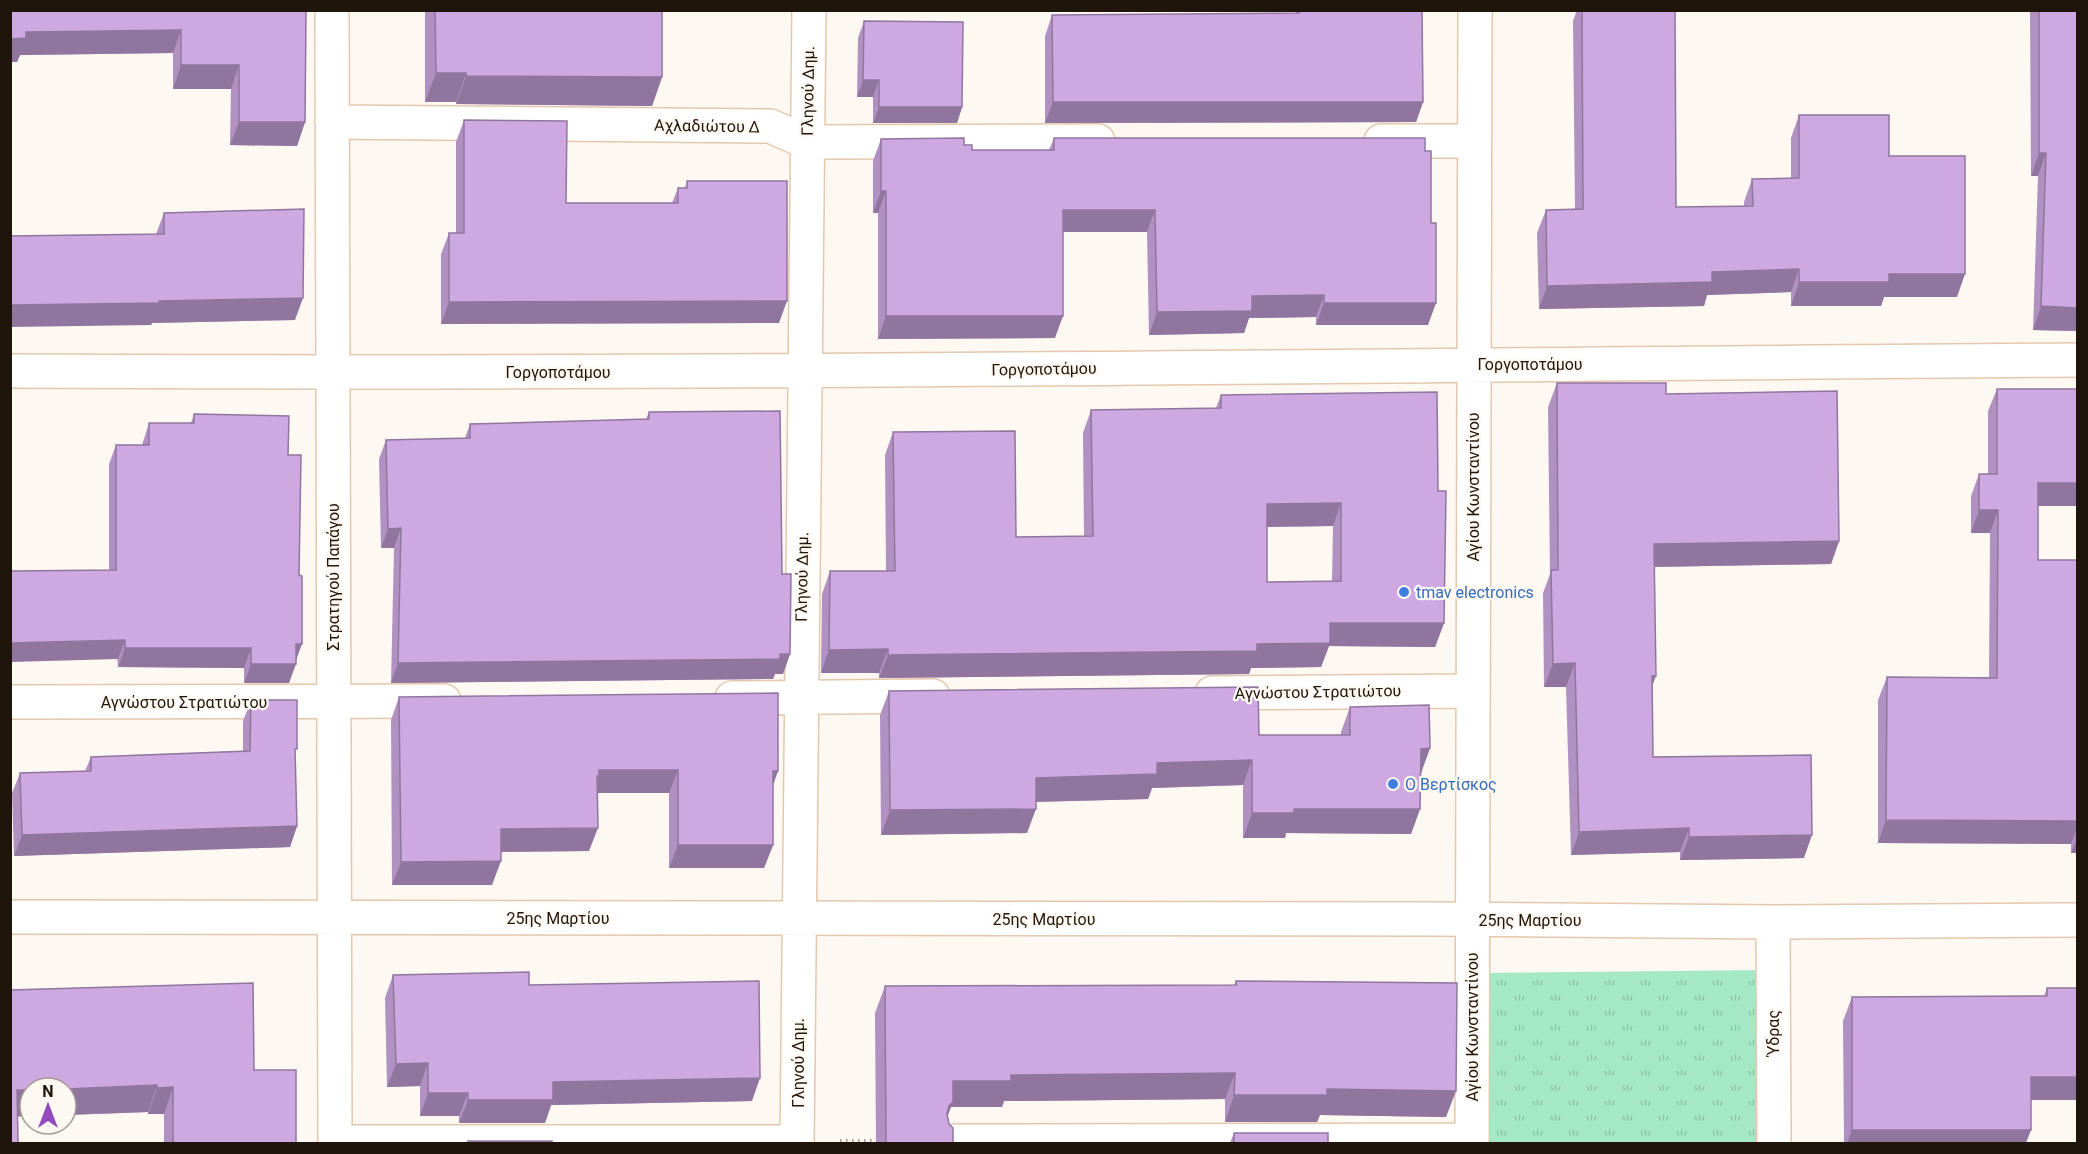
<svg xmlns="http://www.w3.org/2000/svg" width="2088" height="1154" font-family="Roboto,sans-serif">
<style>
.grass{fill:url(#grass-tufts)}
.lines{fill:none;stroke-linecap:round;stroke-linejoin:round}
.minor-casing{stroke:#e4c8ad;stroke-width:36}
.path{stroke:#a8a199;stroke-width:4;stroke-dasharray:1.5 4.5;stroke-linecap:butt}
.minor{stroke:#fff;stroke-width:33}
.wall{fill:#b191c2;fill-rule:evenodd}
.shaded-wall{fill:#90769e}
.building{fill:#cea9e1;stroke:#90769e;stroke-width:1.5;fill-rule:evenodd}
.shop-dot{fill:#3f7fe0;stroke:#fef8f2;stroke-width:2}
.labels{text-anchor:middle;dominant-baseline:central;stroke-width:4.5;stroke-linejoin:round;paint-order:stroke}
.street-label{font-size:16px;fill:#1f150b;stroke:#fef8f2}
.shop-label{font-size:16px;fill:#366cbe;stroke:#fef8f2;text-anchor:start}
</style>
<defs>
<pattern id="grass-tufts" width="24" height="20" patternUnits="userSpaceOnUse" patternTransform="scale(1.5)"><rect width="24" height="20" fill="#a4e8c6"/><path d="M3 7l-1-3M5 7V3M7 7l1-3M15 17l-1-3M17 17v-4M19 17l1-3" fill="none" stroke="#8dc6a9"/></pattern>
</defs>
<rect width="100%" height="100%" fill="#fef8f2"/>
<path class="grass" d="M1769,970L1775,1143H1490L1488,973Z"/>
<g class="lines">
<g class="minor-casing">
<path id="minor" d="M332,10L335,1144
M332,122L770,126L807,142L1098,141
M1381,141H1474
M10,371C700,375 1388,365 2078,360
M1212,693L1473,691
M732,698L933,696
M10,702L444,701
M10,917L1435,919L1773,922L2078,920
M1773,922L1774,1144
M956,1141L1472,1140
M335,1142H797
M797,1144L809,10
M1472,1144L1475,10"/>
</g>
<path class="path" d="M840,1141H880"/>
<use href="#minor" class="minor"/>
</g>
<path class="wall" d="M10,10H306L305,122L297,146L230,145L231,89H173V53L20,55L17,62Z
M425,10H662V77L652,106L456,104V102H425Z
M1296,10H1422L1423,102L1416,122L1045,123V36L1052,15L1296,13Z
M1577,10H1675L1676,207L1744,206V202L1752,179L1791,178V138L1799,115L1889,156L1957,297H1884L1881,306H1791V292L1707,295L1704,306L1539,309L1537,233L1546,210L1575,209L1573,21Z
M2030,10H2078V331L2033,330L2038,176H2031Z
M864,21L962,107L957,123H873V97H857L858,38Z
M464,120L566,203H672L678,188H685L687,181L779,323L441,324V254L449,233H456V142Z
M1054,138L1428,325H1316V317L1249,318L1244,333L1149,335L1147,232H1063L1055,338L878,339V213H873V161L881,139L964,145L972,150H1049Z
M164,213L295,320L152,323L151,325L156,234Z
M1557,383L1666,394L1839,541L1831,564L1654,567L1652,688L1653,757L1804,858L1680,860V852L1571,855L1566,687H1544L1543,593L1550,574L1548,407Z
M1997,389L2078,506H2038V560H2078V853H2071V844L1878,843V700L1887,677H1989L1990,533H1971V496L1979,474H1988V411Z
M1221,395L1438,491L1444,623L1435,647L1329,646L1321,667L1251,668L1249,674L879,678V673H821L822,594L830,571H886L885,455L893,432L1016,537L1084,536L1083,433L1091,410L1216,408ZM1333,526L1332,581L1267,582V527Z
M649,412L782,574L790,654L783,674H775L773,679L391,683L394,548H381L379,459L386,440L465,438L470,424L646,419Z
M194,414L288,455L296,659L289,683H244V668L118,667L109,570V464L116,445H142L149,423H191Z
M889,691L1259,735H1341V732L1350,707L1430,748L1421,773L1420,809L1411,834L1286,833L1285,838H1243V785L1152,788L1148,799L1036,802L1027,833L881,835L880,715Z
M399,697L773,785V845L764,868H669V793H597L589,851L501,852L492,885H392L391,720Z
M251,700L295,753L297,826L290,847L14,856L12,793L20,773L85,771L91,757L243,751V721Z
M393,975L529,985L752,1101L551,1105L545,1123H459V1116H420V1086L387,1087L385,998Z
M1236,981L1446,1117L1320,1115L1317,1122H1225V1099L1004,1101L1002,1107H951L947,1117L953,1143H876L875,1013L885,986L1234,985Z
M2047,988H2078V1100H2031L2026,1143H1844L1843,1021L1852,997L2044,996Z
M10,990L254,1070L296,1143H164V1114H148V1112L66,1115V1088H30V1116H18Z
M1234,1133L1328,1143H1230Z"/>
<path class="shaded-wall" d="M181,30L173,53L20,55L17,62H10V39L26,32Z
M181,65H239L231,89H173Z
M436,73H466L456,102H425Z
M466,76L662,77L652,106L456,104Z
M863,80H879L873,97H857Z
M1053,102H1423L1416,122L1045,123Z
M879,107H962L957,123H873Z
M239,122H305L297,146L230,145Z
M2039,153H2046L2038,176H2031Z
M881,191H886L878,213H873Z
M1063,210H1155L1147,232H1055Z
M1799,269L1791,292L1707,295L1704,306L1539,309L1547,286L1712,272Z
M1889,274H1965L1957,297H1884L1881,306H1791L1799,282Z
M1324,295L1316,317L1249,318L1244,333L1149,335L1157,312L1252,296Z
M303,298L295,320L152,323L151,325L10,327V305L159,301Z
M787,301L779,323L441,324L449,302Z
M1324,303H1436L1428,325H1316Z
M2041,306L2078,308V331L2033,330Z
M886,316H1063L1055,338L878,339Z
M2038,483H2078V506H2030Z
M1341,503L1333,526L1259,527L1267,504Z
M1979,510H1998L1990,533H1971Z
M401,528L394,548H381L388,529Z
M1839,541L1831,564L1645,567L1654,544Z
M1330,623H1444L1435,647L1329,646L1321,667L1251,668L1249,674L879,678L888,655L1257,644Z
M125,640L118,659L10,662V643Z
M296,644H302L295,663Z
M125,648H251L244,668L118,667Z
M888,649L879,673H821L829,650Z
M790,654L783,674H775L773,679L391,683L398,663Z
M1575,663L1566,687H1544L1553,664Z
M251,664H296L289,683H244Z
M1652,676H1656L1647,700Z
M1430,748L1421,773V749Z
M1252,760L1243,785L1152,788L1148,799L1027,802L1036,778L1157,763Z
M599,770H678L669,793H592Z
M773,771H778L770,794Z
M1036,809L1027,833L881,835L890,810Z
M1294,809H1420L1411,834L1286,833L1285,838H1243L1252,813Z
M1886,820L2078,821V826L2071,844L1878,843Z
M297,826L290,847L14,856L22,835Z
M598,828L589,851L492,852L501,829Z
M1689,828L1680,852L1571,855L1579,832Z
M1812,835L1804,858L1680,860L1689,837Z
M2078,836V853H2071Z
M678,845H773L764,868H669Z
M501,861L492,885H392L401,862Z
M428,1063L420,1086L387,1087L396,1064Z
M1235,1073L1225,1099L1004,1101L1002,1107H951L943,1128L953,1081L1011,1075Z
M2031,1077H2078V1100H2022Z
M760,1078L752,1101L551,1105L545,1123H459L468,1100L553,1082Z
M157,1085L148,1112L66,1115V1089Z
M173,1087L164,1114H148L157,1088Z
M1327,1089L1456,1091L1446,1117L1320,1115L1317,1122H1225L1234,1095Z
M17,1090H30V1116L10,1117Z
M428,1093H468L459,1116H420Z
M1852,1130H2031L2026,1143H1847Z"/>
<path class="building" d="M10,10H306L305,122H239V65H181V30L26,32V38L10,39Z
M435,10H662V77L466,76V73H436Z
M1299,10H1422L1423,102H1053L1052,15L1299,13Z
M1582,10H1675L1676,207L1753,206L1752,179L1799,178V115H1889V156H1965V274H1889V282H1799V269L1712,272V282L1547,286L1546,210L1583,209Z
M2039,10H2078V308L2041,306L2046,153H2039Z
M864,21L963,22L962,107H879V80H863Z
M464,120L567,121L566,203H678V188H687V181H787V301L449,302V233H464Z
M964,138V145H972V150H1054V138H1425V151H1431V223H1436V303H1324V295L1252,296V311L1157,312L1155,210H1063V316H886V191H881V139Z
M304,209L303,298L159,301V303L10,305V236L164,234V213Z
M1557,383H1666V394L1837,391L1839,541L1654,544L1656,676H1652L1653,757L1811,755L1812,835L1689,837V828L1579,832L1575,663L1553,664L1551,570H1558Z
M1997,389H2078V483H2038V560H2078V821L1886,820L1887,677L1997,678L1998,510H1979V474H1997Z
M1437,392L1438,491H1446L1444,623H1330V643L1257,644V651L888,655V649L829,650L830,571H895L893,432L1015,431L1016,537L1093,536L1091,410L1221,408V395ZM1341,503V581L1267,582V504Z
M780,411L782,574H791L790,654H780V659L398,663L401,528L388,529L386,440L470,438V424L649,419V412Z
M194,414L289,416L288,455H301L299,575L302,576V644H296V664H251V648H125V640L10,643V571L116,570V445H149V423H194Z
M1258,687L1259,735H1350V707L1429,705L1430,748L1421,749L1420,809H1294V813H1252V760L1157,763V774L1036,778V809L890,810L889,691Z
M778,693V771H773V845H678V770H599V776H597L598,828L501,829V861L401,862L399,697Z
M251,700H297V749H295L297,826L22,835L20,773L91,771V757L250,751Z
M529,972V985L759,981L760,1078L553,1082V1100H468V1093H428V1063L396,1064L393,975Z
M1236,981L1457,983L1456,1091L1327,1089V1095H1234L1235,1073L1011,1075V1081H953V1102L949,1106L947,1114L949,1124L953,1128V1143H886L885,986L1236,985Z
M253,983L254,1070H296V1143H173V1087L157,1088V1085L66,1089L30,1088V1090H17L18,1143H10V990Z
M2047,988H2078V1077H2031V1130H1852V997L2047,996Z
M1234,1133H1328V1143H1234Z
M468,1141H552V1143H468Z"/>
<g class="shop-dot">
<circle cx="1404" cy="592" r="6"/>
<circle cx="1393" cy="784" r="6"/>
</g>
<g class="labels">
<g class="street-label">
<text transform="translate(808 91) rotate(-89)">Γληνού Δημ.</text>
<text transform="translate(707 126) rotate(1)">Αχλαδιώτου Δ</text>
<text x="1530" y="364">Γοργοποτάμου</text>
<text transform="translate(1044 369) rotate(-1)">Γοργοποτάμου</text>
<text x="558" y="372">Γοργοποτάμου</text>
<text transform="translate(1473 487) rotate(-90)">Αγίου Κωνσταντίνου</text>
<text transform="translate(333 577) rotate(-90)">Στρατηγού Παπάγου</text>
<text transform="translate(802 577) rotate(-89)">Γληνού Δημ.</text>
<text transform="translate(1318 692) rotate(-1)">Αγνώστου Στρατιώτου</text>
<text x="184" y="702">Αγνώστου Στρατιώτου</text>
<text x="558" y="918">25ης Μαρτίου</text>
<text x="1044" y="919">25ης Μαρτίου</text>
<text x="1530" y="920">25ης Μαρτίου</text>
<text transform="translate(1472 1027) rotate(-90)">Αγίου Κωνσταντίνου</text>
<text transform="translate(1773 1033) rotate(-90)">Ύδρας</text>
<text transform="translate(798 1063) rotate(-90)">Γληνού Δημ.</text>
</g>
<g class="shop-label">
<text x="1416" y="592">tmav electronics</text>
<text x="1405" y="784">Ο Βερτίσκος</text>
</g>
</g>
<rect width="2088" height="1154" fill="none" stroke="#1f150b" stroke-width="24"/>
<g transform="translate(48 1106)"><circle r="28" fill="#fef8f2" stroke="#a59d96" stroke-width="1.5"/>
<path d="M0-4.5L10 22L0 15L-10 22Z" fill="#944bbe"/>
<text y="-9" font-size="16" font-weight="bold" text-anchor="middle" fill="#1f150b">N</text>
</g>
</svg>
